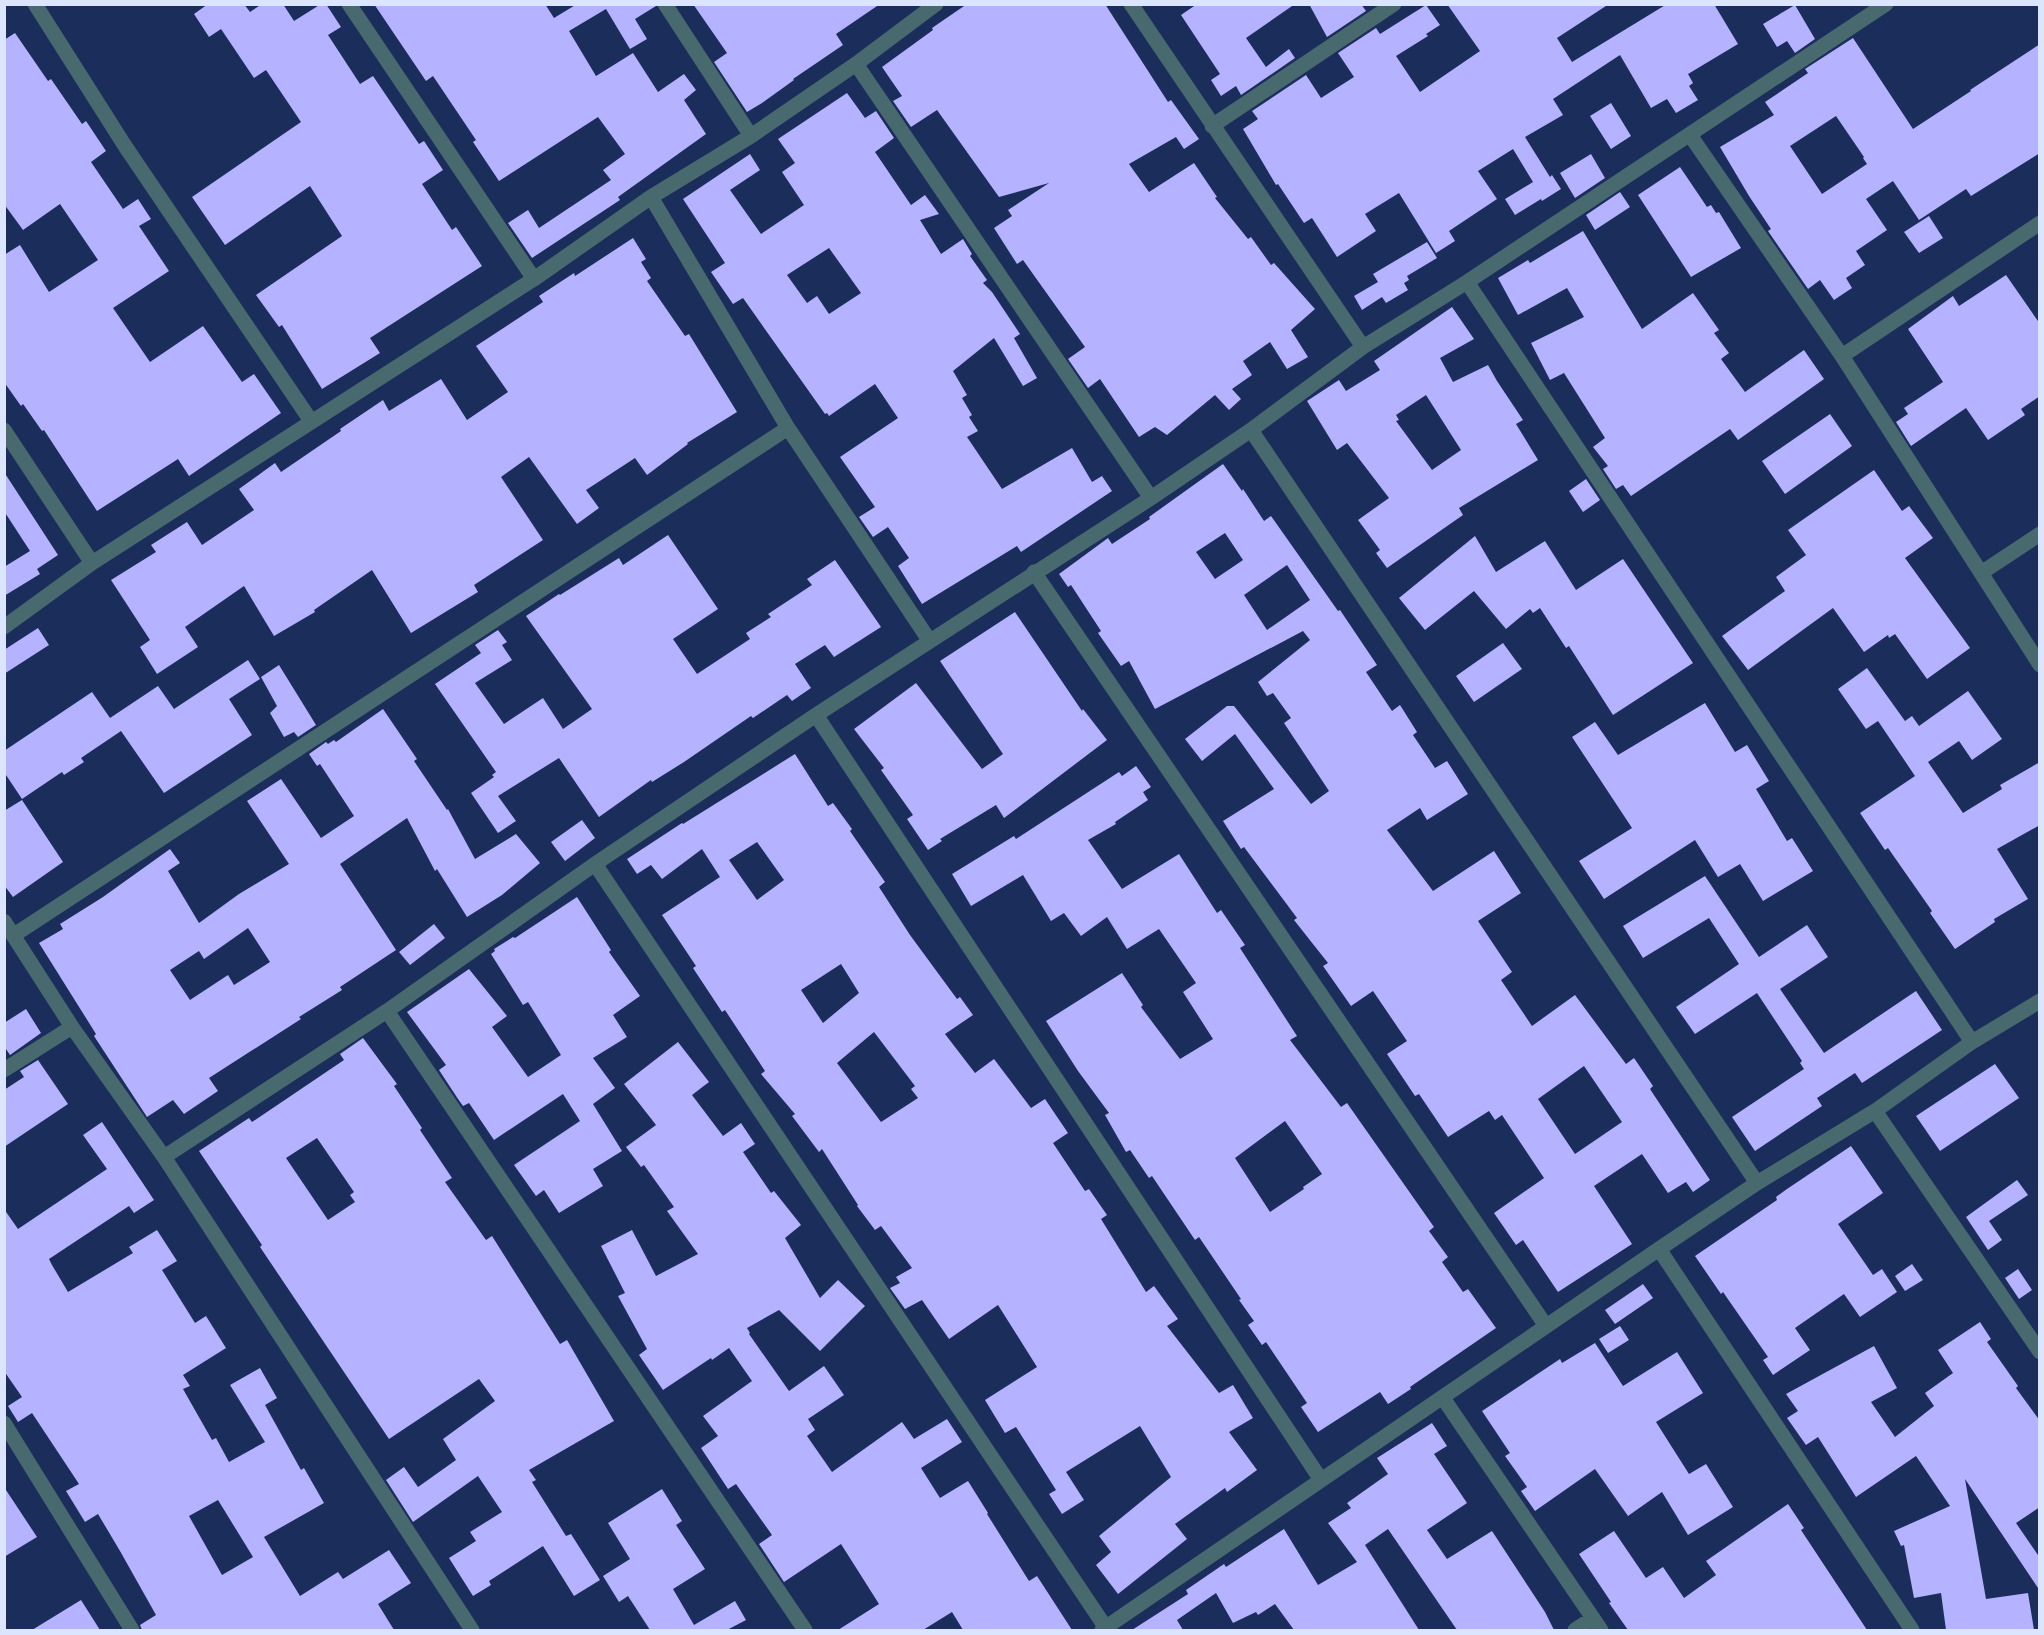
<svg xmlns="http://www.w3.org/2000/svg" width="2044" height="1635" font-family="Montserrat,sans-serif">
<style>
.building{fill:#b5b2ff;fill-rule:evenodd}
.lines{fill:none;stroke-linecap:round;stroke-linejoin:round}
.minor{stroke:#48696d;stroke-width:15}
</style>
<rect width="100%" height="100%" fill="#1a2d5b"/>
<path class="building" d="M208,4H244L250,12L262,4H283L294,21L321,4H326L341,27L328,35L360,84L373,76L419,144L424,141L443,170L422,184L452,230L456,227L482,266L370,338L380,353L322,389L282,325L279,327L256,295L342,236L310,186L225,245L192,197L301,122L266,70L254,78L221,29L209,37L194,14Z
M374,4H545L554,18L577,4H655L656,6L635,19L647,39L630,49L606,9L569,31L596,76L633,53L658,92L684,74L696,90L684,100L706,134L618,197L620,200L532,258L508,223L528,210L539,228L611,180L603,170L625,154L598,117L499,181L473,142L476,140L433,76L426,81Z
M693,4H880L836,34L843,45L793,79L794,80L762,103L747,112L714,62L727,53Z
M967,4H1105L1168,102L1171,100L1199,139L1184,149L1176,137L1129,164L1149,192L1194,163L1217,197L1215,198L1248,239L1251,237L1271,265L1274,263L1315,309L1291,330L1308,357L1287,369L1270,342L1243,361L1252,375L1232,389L1241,399L1229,410L1215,395L1167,435L1155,427L1139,437L1100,379L1088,388L1068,359L1085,347L1023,260L1017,264L994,228L1012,216L1008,210L1049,183L999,197L937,110L911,127L893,101L902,96L882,67L933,30L932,28Z
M1197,4H1295L1246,38L1266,67L1289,49L1295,58L1241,95L1236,86L1221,96L1211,80L1220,74L1181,15Z
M1309,4H1361L1366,11L1327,37Z
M1447,4H1609L1557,38L1572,62L1667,4H1714L1738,44L1688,74L1693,83L1689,86L1698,100L1676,113L1667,99L1651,108L1620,55L1553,99L1563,115L1525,137L1550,177L1552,175L1561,189L1542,201L1541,199L1515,215L1505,199L1533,182L1513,149L1478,171L1497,199L1449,231L1455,241L1436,253L1399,193L1365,214L1376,231L1337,257L1312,218L1304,223L1278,184L1276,185L1243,129L1258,119L1252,111L1306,75L1321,98L1354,77L1338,53L1376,28L1380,34L1426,5L1440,25L1426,34L1428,36L1396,56L1420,92L1480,51Z
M1795,5L1815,39L1795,53L1787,41L1777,47L1763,24Z
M15,33L48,81L51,79L82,124L86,121L106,151L91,162L123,209L138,199L151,219L139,226L169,271L113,308L150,362L203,326L242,382L254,374L281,413L189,476L178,459L97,511L44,430L42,431L23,404L21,406L4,382V255L20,245L49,292L98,260L60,204L23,230L4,204V40Z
M1853,38L1913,129L1971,91L1970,90L2040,44V153L1971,196L1966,189L1919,220L1893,181L1866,199L1887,230L1856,251L1865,265L1846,278L1852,288L1834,300L1820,280L1808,289L1768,231L1771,229L1749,196L1720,147L1774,115L1765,102L1808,73L1805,69ZM1836,116L1864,157L1863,158L1867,164L1822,194L1790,146Z
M847,93L865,118L876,111L894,138L875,152L911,205L925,195L939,214L920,220L941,254L963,239L972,254L970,256L987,280L983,283L992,292L1020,334L1014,338L1037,378L1023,386L994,338L953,371L967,395L962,398L972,415L969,417L978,431L967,437L1002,489L1072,448L1092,482L1102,476L1112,491L1021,552L1017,546L922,604L898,566L909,558L888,527L873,537L859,517L875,507L840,457L898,418L875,384L829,416L827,413L825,414L743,298L733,304L711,272L725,263L683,199L750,154L760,170L730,190L761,234L804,205L782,172L795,163L778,139ZM829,248L861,293L829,314L817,296L807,303L787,275Z
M1611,103L1631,136L1611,149L1590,116Z
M1591,154L1605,178L1575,198L1560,173Z
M1680,167L1707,207L1711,205L1716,213L1719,212L1741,248L1691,277L1638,195Z
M1620,192L1630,207L1595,230L1586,215Z
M1929,216L1943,238L1919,253L1904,232Z
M1583,231L1642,329L1693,293L1719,330L1714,333L1729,353L1721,359L1745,392L1804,350L1824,379L1738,440L1730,429L1631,496L1623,485L1616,489L1603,469L1608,466L1593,447L1605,438L1564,373L1550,380L1531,343L1584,317L1567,288L1518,315L1498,278L1528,260L1530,263Z
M633,238L646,259L641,262L651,278L647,281L685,336L689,334L737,412L687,443L688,444L647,475L635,458L586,490L599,508L577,524L529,457L501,477L543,540L474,585L478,592L411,633L372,570L314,610L315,612L274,636L244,586L185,627L198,647L157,674L140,647L150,640L111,580L156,552L151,545L187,522L202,545L254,510L239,489L275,463L281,472L341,431L340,429L383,400L389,411L441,379L467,420L508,392L476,346L543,302L539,296L574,273L575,276Z
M1427,242L1437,258L1407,276L1409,280L1404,283L1408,290L1386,303L1382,297L1362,310L1354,296L1378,282L1373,274Z
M2006,275L2040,324V396L2021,409L2025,415L1988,440L1966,408L1911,446L1896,422L1908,414L1904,408L1943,382L1908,329L1953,296L1959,306Z
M1452,307L1474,339L1440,358L1453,382L1488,365L1497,381L1523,420L1516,424L1538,460L1459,508L1463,515L1387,568L1376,553L1380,550L1358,520L1389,498L1347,443L1337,450L1307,401L1339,380L1346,391L1380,370L1374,361ZM1426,395L1461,450L1432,470L1396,421L1399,420L1396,415Z
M1830,414L1852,446L1785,494L1762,461Z
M1223,464L1242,491L1243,489L1264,521L1271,516L1338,611L1340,610L1377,665L1366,672L1392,711L1400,705L1417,732L1413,735L1435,768L1447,761L1468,794L1427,820L1420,808L1387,830L1433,891L1494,851L1521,893L1478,921L1512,972L1501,980L1532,1026L1575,995L1626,1064L1634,1058L1653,1086L1650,1089L1710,1180L1693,1192L1686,1182L1668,1193L1642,1154L1594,1186L1632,1244L1558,1292L1523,1240L1516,1245L1494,1213L1544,1178L1502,1115L1495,1120L1489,1111L1448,1137L1419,1094L1415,1096L1387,1054L1407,1041L1373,991L1351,1006L1323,966L1328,963L1294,920L1297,918L1244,847L1241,849L1223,821L1274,789L1235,734L1202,761L1185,739L1227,706H1234L1311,804L1329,791L1284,723L1291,718L1273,693L1267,696L1258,682L1310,640L1303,631L1155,709L1129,661L1121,666L1098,633L1101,631L1071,585L1068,587L1059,574L1108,538L1112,544L1150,519L1149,517ZM1225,533L1243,560L1215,579L1196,552ZM1287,565L1310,600L1267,630L1244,595ZM1584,1066L1622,1122L1575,1154L1538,1099Z
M1874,470L1902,511L1909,506L1933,538L1905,558L1970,648L1927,679L1895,634L1889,638L1888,635L1864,652L1833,608L1748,670L1722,636L1785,591L1776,577L1806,555L1788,530Z
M4,472L58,555L37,569L40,574L4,596V567L30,551L4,511Z
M1586,479L1600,500L1583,512L1569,491Z
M668,535L718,609L673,639L697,674L750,639L746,633L771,617L768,614L812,585L807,579L835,560L881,627L834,657L825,645L795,664L811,688L792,701L787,695L753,718L751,716L684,762L652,782L651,780L599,817L559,758L498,796L516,821L498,833L471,793L494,777L492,775L496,772L435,684L481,653L475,645L498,630L507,642L502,645L512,660L475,683L504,724L543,698L563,729L592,709L526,616L559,594L560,595L619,558L623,565Z
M1475,536L1496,572L1545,541L1576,590L1623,559L1693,663L1613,715L1569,646L1566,648L1540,608L1533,613L1530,609L1506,629L1474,591L1425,630L1399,598Z
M1015,612L1082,711L1083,709L1107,740L1004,818L996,805L940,839L942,841L928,850L907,819L913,815L881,770L884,768L854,729L916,683L982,769L1003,754L940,661Z
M38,628L49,645L4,674V650Z
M1503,643L1522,669L1474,702L1456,676Z
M248,660L260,679L229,699L252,735L164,793L121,731L81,758L84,762L64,775L62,772L22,799L4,772V751L92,692L110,718L158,686L174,709Z
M279,665L316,725L298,737L294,732L284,737L270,713L277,706L261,677Z
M1867,668L1905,721L1912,716L1919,726L1968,691L2002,739L1972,760L1959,741L1928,762L1963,813L2002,789L2000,785L2040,762V825L1997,849L2028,899L1994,919L1995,922L1955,949L1930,913L1932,911L1888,848L1885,850L1860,813L1915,776L1878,721L1866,729L1838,689Z
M1705,703L1735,752L1747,745L1769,781L1756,789L1787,841L1792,838L1813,871L1763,901L1740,864L1718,877L1695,840L1604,899L1579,861L1632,828L1572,737L1595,722L1618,755Z
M383,709L417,759L414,761L447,810L448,809L475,859L516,834L540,863L502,895L467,917L437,869L435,871L407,818L340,864L396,950L340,987L342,990L299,1017L301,1019L209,1078L218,1091L184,1114L173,1100L147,1117L94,1036L96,1034L39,943L63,929L60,924L103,897L170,849L180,863L168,871L199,923L239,894L289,864L247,801L281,779L321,838L354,816L320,764L317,766L309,754L326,742L328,744L334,740L336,742ZM248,928L270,962L234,985L228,975L190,1000L170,970L199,951L204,959Z
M795,754L828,806L833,803L852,829L850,831L885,882L879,887L910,935L957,999L960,997L973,1015L945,1034L975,1073L994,1059L1031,1108L1045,1099L1068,1133L1053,1143L1085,1191L1089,1189L1107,1215L1101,1219L1146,1292L1154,1286L1178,1319L1167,1326L1219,1393L1233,1385L1253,1418L1229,1432L1257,1470L1227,1492L1225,1488L1175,1524L1187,1539L1118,1594L1096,1565L1111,1552L1099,1536L1171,1477L1140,1426L1066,1472L1084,1500L1062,1514L1049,1494L1056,1490L1016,1427L1005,1433L985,1400L1037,1367L998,1305L949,1339L922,1300L905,1309L890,1288L900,1283L896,1277L912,1268L881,1226L875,1230L857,1206L858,1205L822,1149L819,1152L792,1116L795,1114L761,1074L765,1071L725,1010L722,1012L693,968L696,966L662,915L720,877L702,849L662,879L651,865L637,874L627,859L682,823L683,824ZM757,842L784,880L757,900L729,860ZM841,964L859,993L823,1023L801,990ZM874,1032L915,1086L911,1089L918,1098L881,1122L837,1063Z
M1136,766L1151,787L1143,792L1148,800L1115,822L1116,824L1088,840L1122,889L1179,854L1217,913L1221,910L1245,945L1240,948L1297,1036L1290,1040L1341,1107L1347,1103L1434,1227L1429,1231L1448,1257L1442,1262L1463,1292L1468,1289L1496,1328L1410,1387L1411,1389L1388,1404L1380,1392L1318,1432L1301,1407L1307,1403L1266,1342L1262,1345L1248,1325L1254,1321L1239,1300L1241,1299L1199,1237L1195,1240L1152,1176L1149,1178L1130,1150L1126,1152L1105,1115L1109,1113L1078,1071L1046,1021L1122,973L1143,1005L1141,1007L1180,1059L1213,1039L1183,992L1196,983L1159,929L1127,949L1107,917L1081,936L1064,913L1051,921L1023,875L971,906L952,874L1014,836L1016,839L1119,772L1122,776ZM1285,1121L1322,1174L1303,1187L1304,1189L1270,1212L1235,1158Z
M22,800L63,862L13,897L4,885V811Z
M582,820L595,838L565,861L551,842Z
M1705,876L1759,957L1807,925L1828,957L1780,989L1824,1053L1916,991L1942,1030L1862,1083L1855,1073L1817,1098L1822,1106L1755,1151L1732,1117L1804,1069L1800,1063L1802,1061L1757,993L1695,1034L1676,1007L1739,964L1709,918L1643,958L1623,926Z
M577,897L611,950L609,952L640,996L613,1015L627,1037L593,1058L615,1088L593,1104L622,1151L593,1169L603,1186L559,1213L544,1190L536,1196L514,1165L580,1121L563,1094L494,1140L469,1103L463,1106L458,1099L439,1070L446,1065L407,1012L469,969L507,1016L492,1027L528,1077L561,1055L528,1002L523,1005L491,954L495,951L494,949L513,937L515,938Z
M434,924L445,938L410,965L399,952Z
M26,1009L41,1033L10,1055L4,1046V1023Z
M363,1038L397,1084L394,1086L422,1128L420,1130L452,1178L445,1182L486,1240L492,1236L560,1344L567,1340L614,1421L529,1470L536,1480L532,1482L566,1536L571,1534L600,1580L574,1596L543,1546L489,1581L491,1585L473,1596L449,1558L476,1541L470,1532L502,1512L478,1476L413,1522L386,1480L404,1467L418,1487L456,1460L443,1439L495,1401L479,1379L389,1439L260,1247L262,1245L199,1151L249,1118L252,1122L344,1060L340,1054ZM317,1138L354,1192L350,1195L355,1202L328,1220L286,1158Z
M678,1042L709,1082L692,1095L723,1136L741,1123L755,1144L743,1152L771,1193L774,1191L801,1225L785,1238L820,1298L838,1280L865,1306L820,1351L779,1310L747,1328L750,1333L749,1334L789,1391L824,1366L844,1395L808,1419L815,1430L807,1436L832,1472L902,1422L914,1439L947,1419L962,1442L921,1468L940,1498L968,1481L988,1513L987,1514L1029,1581L1037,1576L1072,1630H963L952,1612L923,1630H838L879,1604L841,1544L784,1582L759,1544L772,1535L736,1484L728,1489L701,1448L718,1436L703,1416L752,1381L729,1348L712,1360L711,1358L663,1390L639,1355L647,1349L618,1296L625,1293L601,1246L632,1230L656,1276L698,1254L667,1211L674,1207L644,1165L641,1167L626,1147L656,1125L624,1084Z
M38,1060L68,1104L4,1147V1090L24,1077L20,1071Z
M1995,1064L2019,1098L1940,1151L1916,1116Z
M102,1122L154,1200L134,1213L129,1206L49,1259L52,1265L68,1292L133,1253L129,1247L157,1230L177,1261L162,1270L195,1323L206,1316L226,1348L183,1375L190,1386L183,1389L212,1440L216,1438L229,1462L265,1442L230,1385L260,1368L277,1398L265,1405L301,1470L304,1468L324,1503L264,1537L300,1596L338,1572L343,1579L389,1550L411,1583L378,1604L394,1630H142L140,1625L156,1615L120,1551L98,1514L85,1522L66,1491L79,1484L32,1413L18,1422L8,1406L22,1397L4,1371V1209L18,1229L107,1169L83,1135ZM218,1500L253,1557L222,1575L189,1516Z
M1851,1146L1883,1193L1838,1224L1873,1275L1882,1269L1897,1292L1860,1317L1844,1294L1795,1328L1810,1350L1773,1375L1763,1360L1768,1357L1723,1292L1721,1294L1695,1256L1777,1200L1776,1197L1787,1189Z
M2017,1180L2028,1195L1989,1221L2002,1240L1988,1250L1966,1217Z
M1912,1264L1923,1280L1905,1291L1895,1276Z
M2018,1269L2032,1290L2019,1299L2005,1278Z
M1643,1284L1653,1298L1615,1324L1605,1310Z
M1980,1322L1991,1339L1987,1342L2018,1386L2016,1388L2040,1421V1507L2016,1523L2040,1558V1591L1965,1479L1986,1599L2028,1593L2034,1630H1946L1941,1593L1914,1598L1904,1545L1901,1546L1894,1531L1950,1506L1916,1456L1856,1497L1818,1437L1806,1445L1787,1418L1798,1411L1786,1394L1874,1346L1897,1388L1871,1402L1895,1437L1934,1406L1925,1393L1953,1373L1938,1350Z
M1620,1326L1629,1340L1608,1353L1599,1339Z
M1595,1343L1623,1386L1677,1352L1703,1393L1656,1422L1689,1474L1706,1464L1733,1507L1688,1535L1662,1492L1628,1516L1595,1469L1535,1511L1521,1491L1527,1487L1505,1456L1510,1453L1482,1411L1560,1359L1562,1363Z
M1432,1423L1447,1446L1434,1454L1467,1503L1427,1530L1447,1559L1492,1531L1545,1612L1554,1630H1457L1388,1529L1365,1545L1419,1630H1294L1275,1604L1258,1615L1256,1612L1233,1623L1216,1593L1177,1620L1183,1630H1132L1188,1594L1186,1590L1224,1564L1226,1567L1284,1529L1318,1585L1357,1562L1328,1523L1351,1508L1347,1503L1388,1474L1377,1458Z
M4,1487L37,1537L4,1557Z
M662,1489L682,1521L676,1525L705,1569L673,1589L694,1625L735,1601L746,1620L727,1630H650L628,1596L619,1602L603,1576L630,1559L608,1523Z
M1788,1504L1804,1528L1801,1530L1867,1630H1628L1609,1603L1611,1602L1579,1554L1614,1531L1646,1578L1663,1567L1684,1598L1716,1575L1706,1561Z
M81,1600L100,1630H32Z"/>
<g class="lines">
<path class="minor" d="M35,4L125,146L311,421
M349,4L534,279
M665,4L751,136
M1131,4L1363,347
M856,64L1151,498
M1212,126L1394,4
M1690,135L1842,356L2040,665
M651,197L788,428L929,640
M1467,282L1972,1042
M1842,356L2040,223
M4,430L92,563
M1251,430L1757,1183
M1034,572L1546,1326
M1981,573L2040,534
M4,627L92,563L534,279L651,197L751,136L856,64L936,4
M816,715L1321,1480
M595,864L1106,1628
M4,921L72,1027L164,1157L472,1630
M14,935L788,428
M387,1011L805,1630
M4,1070L72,1027
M1875,1111L2040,1352
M164,1157L387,1011L595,864L816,715L1151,498L1251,430L1363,347L1467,282L1886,4
M1659,1249L1912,1630
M1443,1398L1601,1630
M4,1423L132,1630
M1102,1630L1659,1249L1757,1183L1875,1111L1972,1042L2040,1001
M1575,1630L1593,1618"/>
</g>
<rect width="2044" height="1635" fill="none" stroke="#dbe6fe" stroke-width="12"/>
</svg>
